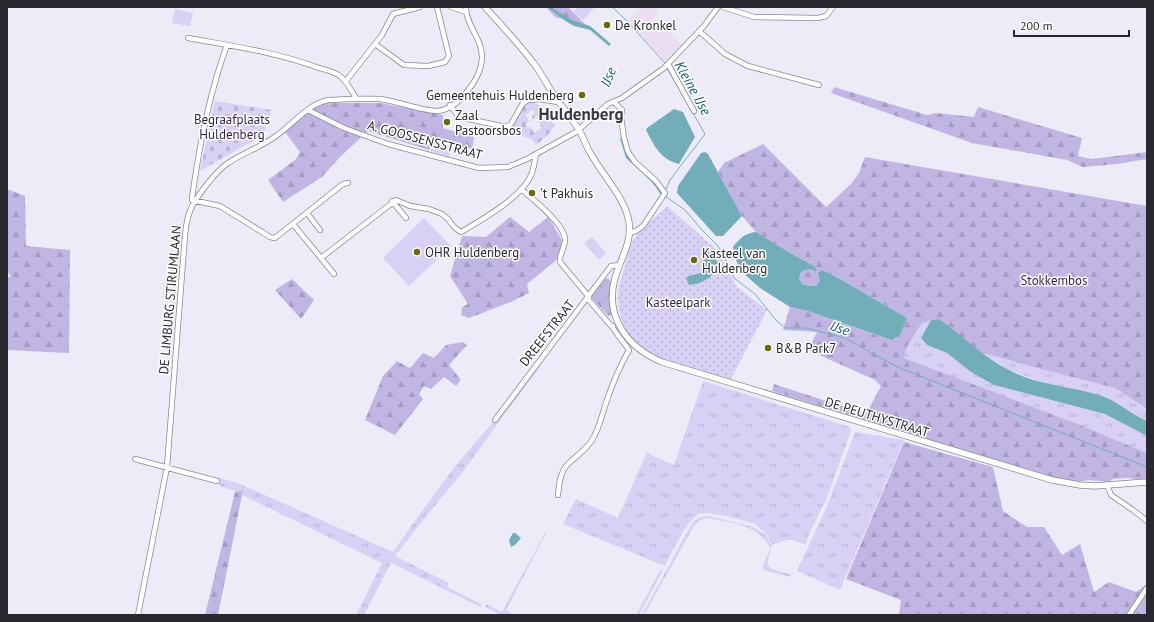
<svg xmlns="http://www.w3.org/2000/svg" width="1154" height="622" font-family="'PT Sans',sans-serif">
<style>
.education{fill:#ebdef1}
.grass{fill:url(#grass-tufts)}
.forest{fill:url(#forest-firs)}
.cemetery{fill:url(#cemetery-stones);fill-rule:evenodd}
.park{fill:url(#park-dots)}
.garden{fill:#d9d0f5}
.water{fill:#72aeb9}
.lines{fill:none;stroke-linecap:round;stroke-linejoin:round}
.stream{stroke:#72aeb9;stroke-width:1}
.minor-casing{stroke:#8a8794;stroke-width:6}
.major-casing{stroke:#8a8794;stroke-width:7}
.minor{stroke:#fff;stroke-width:4.5}
.major{stroke:#fff;stroke-width:5.5}
.poi-dot{fill:#696a0a;stroke:#fff;stroke-width:1.5}
.labels{text-anchor:middle;dominant-baseline:central;stroke-width:3;stroke-linejoin:round;paint-order:stroke}
.poi-label{font-size:13px;fill:#29282e;stroke:#fff;text-anchor:start}
.park-label{font-size:13px;fill:#311e54;stroke:#fff}
.street-label{font-size:13px;fill:#29282e;stroke:#fff}
.water-label{font-size:14px;font-style:italic;fill:#0f626f;stroke:#fff}
.district-label{font-size:17px;font-weight:bold;fill:#3a3742;stroke:#fff}
</style>
<defs>
<pattern id="grass-tufts" width="24" height="20" patternUnits="userSpaceOnUse"><rect width="24" height="20" fill="#d9d0f5"/><path d="M3 7l-1-3M5 7V3M7 7l1-3M15 17l-1-3M17 17v-4M19 17l1-3" fill="none" stroke="#bab3d2"/></pattern>
<pattern id="forest-firs" width="22" height="20" patternUnits="userSpaceOnUse"><rect width="22" height="20" fill="#c1b6e3"/><path d="M5 1l3.5 6h-7zM16 11l3.5 6h-7z" fill="#a69cc3"/></pattern>
<pattern id="cemetery-stones" width="16" height="16" patternUnits="userSpaceOnUse"><rect width="16" height="16" fill="#d9d0f5"/><path d="M2 7V4a2 2 0 0 1 4 0v3zM10 15v-3a2 2 0 0 1 4 0v3z" fill="#bab3d2"/></pattern>
<pattern id="park-dots" width="8" height="8" patternUnits="userSpaceOnUse"><rect width="8" height="8" fill="#d9d0f5"/><path d="M2 2h.1M6 6h.1" fill="none" stroke="#bab3d2" stroke-width="1.8" stroke-linecap="round"/></pattern>
</defs>
<rect width="100%" height="100%" fill="#eeebf9"/>
<path class="education" d="M642,7H656L659,10L658,13L654,18L668,31H669L674,36L673,38L675,40L676,38L682,45L666,62L628,21Z"/>
<path class="grass" d="M931,320L921,338L927,345L947,353L971,372L994,385L1105,414L1147,436V453L1075,423L907,360L904,358L907,347L921,324Z
M980,352L1033,367L1115,388L1147,409V421L1100,396L1041,382L1011,371Z
M536,365L540,367L498,423L465,469L424,519L395,556L449,583L447,587L481,604V607L391,563L364,615H356L382,563L242,495L243,491H235L220,486L217,477L240,484L393,552L419,515L456,465L495,420Z
M703,381L850,427L851,431L827,498L809,534L806,545C788,538 789,539 772,545L765,532L756,526L757,524C745,521 709,510 699,514C688,518 671,554 665,566L563,524L576,499L618,518L647,452L653,456L674,465Z
M855,432L904,440L840,590L797,571L828,504Z
M708,516L753,527L765,534L771,545C771,551 768,556 768,561C766,571 785,572 791,574V577L763,570C762,562 769,555 770,547C757,524 731,523 707,518L700,520L694,526L644,615H642L692,523L698,518Z
M546,531H547L506,610L514,615H501L485,607L486,604L502,612Z
M661,569L663,570L639,615H636Z"/>
<path class="forest" d="M546,7H568L587,26L555,17Z
M834,87L927,115L936,113L974,117L978,107L1082,138L1078,156L1091,159L1147,152V159L1117,164L1083,167L1067,160L972,143L831,93Z
M323,103H381L443,115V128L474,137L472,149L434,139L429,150L368,131L341,156L322,177L283,202L268,180L295,160L300,152L285,132L298,119Z
M763,144L826,207L851,184L859,173L865,157L1147,206V409L1115,388L1033,367L980,352L939,319L931,320L921,324L907,347L904,358L1075,423L1147,453V479H1134L1128,478L1113,479L1108,482L1089,480L1078,482L1048,476L772,391L774,384L866,414L881,386L875,380L808,350L817,332L783,330L790,307L808,311L890,340L907,318L840,279L822,270L820,281L816,286H809L802,284L799,278L801,272C806,269 811,268 815,272L817,270L814,266L797,257L756,232L742,216L718,172L724,163Z
M7,189L25,196L26,246L70,250L69,353L7,350V277H11L7,270Z
M510,217L529,232L548,217L562,240L559,258L527,284L529,293L513,301L469,318L461,315L462,307L468,304L450,276L462,236L486,237Z
M606,278L609,279L612,284L609,298L611,315L608,316L591,297Z
M292,279L314,300L301,319L275,290Z
M463,342L467,345L449,365L461,380L456,386L444,377L431,389L424,386L419,394L423,399L395,435L365,420L383,376L397,361L410,368L423,353L434,358L446,345Z
M904,442L993,467L1003,511L1027,527H1044L1062,555L1080,544L1094,592L1109,582L1136,592L1147,584V615H899L901,600L846,579Z
M243,490L218,615H205L235,492Z"/>
<path class="cemetery" d="M215,101L271,110V113L266,123L265,134L200,171Z
M530,101C541,103 542,111 548,119C550,121 553,123 555,125L548,135L536,145L533,140C523,137 518,133 509,129L525,104ZM533,110L535,113L532,117L533,119L537,116L540,120L538,122L539,123L540,122L542,124L540,125L542,128L534,133L530,126L528,128L526,124L529,121L526,116V114L530,113L529,112Z"/>
<path class="park" d="M667,206L716,249L737,287L767,310L731,379C705,372 659,364 639,347C625,335 618,315 618,297C618,286 623,273 626,262C628,254 631,242 636,236C645,225 657,216 667,206Z"/>
<path class="garden" d="M578,7H595L583,20L573,12Z
M175,9L193,13L190,26L172,23Z
M433,141L452,147L449,157L430,151Z
M424,218L451,246L409,286L383,258Z
M592,237L606,253L599,260L584,243Z"/>
<path class="water" d="M547,7H551L572,20L590,26L611,44L609,46L590,30L574,26L567,22Z
M674,109L683,112L695,137L679,164C660,159 655,147 646,130L647,128Z
M620,138H622L629,158L654,182L664,194L662,196L652,182L626,158Z
M705,152L708,154L742,216L723,236H716L677,193L678,186L701,153Z
M756,232L797,257L814,266L817,270L815,272C811,268 806,269 801,272L799,278L802,284L809,286H816L820,281L818,273L822,270L840,279L907,318L900,335L891,340L808,311L790,307L760,288L742,272L736,260L733,247C739,239 745,233 756,232Z
M709,251L714,256L718,264C714,277 703,284 689,285L686,278L689,276L701,273L705,268L706,262L702,259L705,252Z
M939,319C963,336 984,358 1011,371C1038,385 1070,386 1099,395C1118,401 1130,414 1147,421V436L1105,414L994,385L971,372L947,353L927,345L921,338L931,320Z
M513,533H515L521,538L515,545L511,547L509,540Z"/>
<g class="lines">
<path class="stream" d="M612,7L626,20L665,63
M666,189L670,180L705,134L667,68
M665,196L685,210L702,230L717,245L723,254L734,278L755,294L775,319L785,328H806L845,338L895,366L1147,467"/>
<g class="minor-casing">
<path id="minor" d="M451,7L466,12
M723,7L754,17L818,18L826,16L833,7
M699,31L725,54L748,66L819,85
M188,38C232,46 276,52 319,68C326,70 336,72 341,77C346,80 353,94 357,99
M375,44L404,65L428,66L445,62L449,56L437,7
M227,45C209,94 199,147 192,198V200L220,206L270,237L275,238L343,184L348,183
M668,64L694,111
M346,81L382,35L393,14L420,7
M614,102L622,110L621,117L624,138L628,152L635,162L656,181L665,193L643,226L636,231L629,233
M450,105L459,117L506,127L511,124L523,103L528,100L539,99L558,102
M308,110L344,128L388,144L479,168L508,167L527,159L576,132L608,104L622,98L664,68L704,26L718,7
M521,189C533,199 562,222 565,238C566,246 559,254 560,262L589,297
M392,201L406,218
M307,213L320,230
M293,224L334,274
M321,258L396,200L410,206L429,209L442,214L448,219L454,227L461,232C483,219 523,197 532,173C534,167 535,160 536,154
M588,299L612,327L613,326
M495,420L611,266L620,265
M135,459L217,481
M1107,485L1111,495L1133,510L1147,521
M558,495C559,485 560,472 568,464C576,456 586,450 592,440C600,427 602,414 607,400C613,382 620,366 629,350L612,327
M138,615L167,467L185,235C186,227 187,218 190,211C195,198 216,171 228,163C243,153 261,147 276,136C293,124 308,104 328,100C346,99 363,98 380,99C398,101 421,111 437,111C458,110 481,78 482,59C483,39 465,24 466,7
M1129,615L1147,588"/>
</g>
<g class="major-casing">
<path id="major" d="M485,7C502,26 520,45 535,65C543,76 549,89 558,101C565,110 573,120 579,130C584,138 586,147 591,154C602,174 622,195 628,217C634,240 621,257 615,278C604,317 628,348 662,362L1052,480L1080,485L1094,486L1147,482"/>
</g>
<use href="#minor" class="minor"/>
<use href="#major" class="major"/>
</g>
<g class="poi-dot">
<circle cx="607" cy="25" r="4"/>
<circle cx="582" cy="95" r="4"/>
<circle cx="447" cy="122" r="4"/>
<circle cx="532" cy="193" r="4"/>
<circle cx="417" cy="252" r="4"/>
<circle cx="694" cy="260" r="4"/>
<circle cx="768" cy="348" r="4"/>
</g>
<g class="labels">
<g class="poi-label">
<text x="615" y="25">De Kronkel</text>
<text x="574" y="95" text-anchor="end">Gemeentehuis Huldenberg</text>
<text x="455" y="115">Zaal<tspan x="455" dy="15">Pastoorsbos</tspan></text>
<text x="540" y="193">'t Pakhuis</text>
<text x="425" y="252">OHR Huldenberg</text>
<text x="702" y="253">Kasteel van<tspan x="702" dy="15">Huldenberg</tspan></text>
<text x="776" y="348">B&amp;B Park7</text>
</g>
<g class="park-label">
<text x="232" y="119">Begraafplaats<tspan x="232" dy="15">Huldenberg</tspan></text>
<text x="1054" y="280">Stokkembos</text>
<text x="678" y="302">Kasteelpark</text>
</g>
<g class="street-label">
<text transform="translate(425 140) rotate(15)">A. GOOSSENSSTRAAT</text>
<text transform="translate(170 300) rotate(-85)">DE LIMBURG STIRUMLAAN</text>
<text transform="translate(547 333) rotate(-52)">DREEFSTRAAT</text>
<text transform="translate(877 417) rotate(17)">DE PEUTHYSTRAAT</text>
</g>
<g class="water-label">
<text transform="translate(608 77) rotate(-68)">IJse</text>
<text transform="translate(693 88) rotate(61)">Kleine IJse</text>
<text transform="translate(840 328) rotate(19)">IJse</text>
</g>
<g class="district-label">
<text x="581" y="114">Huldenberg</text>
</g>
</g>
<rect width="1154" height="622" fill="none" stroke="#29282e" stroke-width="16"/>
<path d="M1014 30v6h115v-6" fill="none" stroke="#29282e" stroke-width="2"/>
<text x="1020" y="30" font-size="12" fill="#29282e" stroke="#ffffff" stroke-width="3" paint-order="stroke">200 m</text>
</svg>
